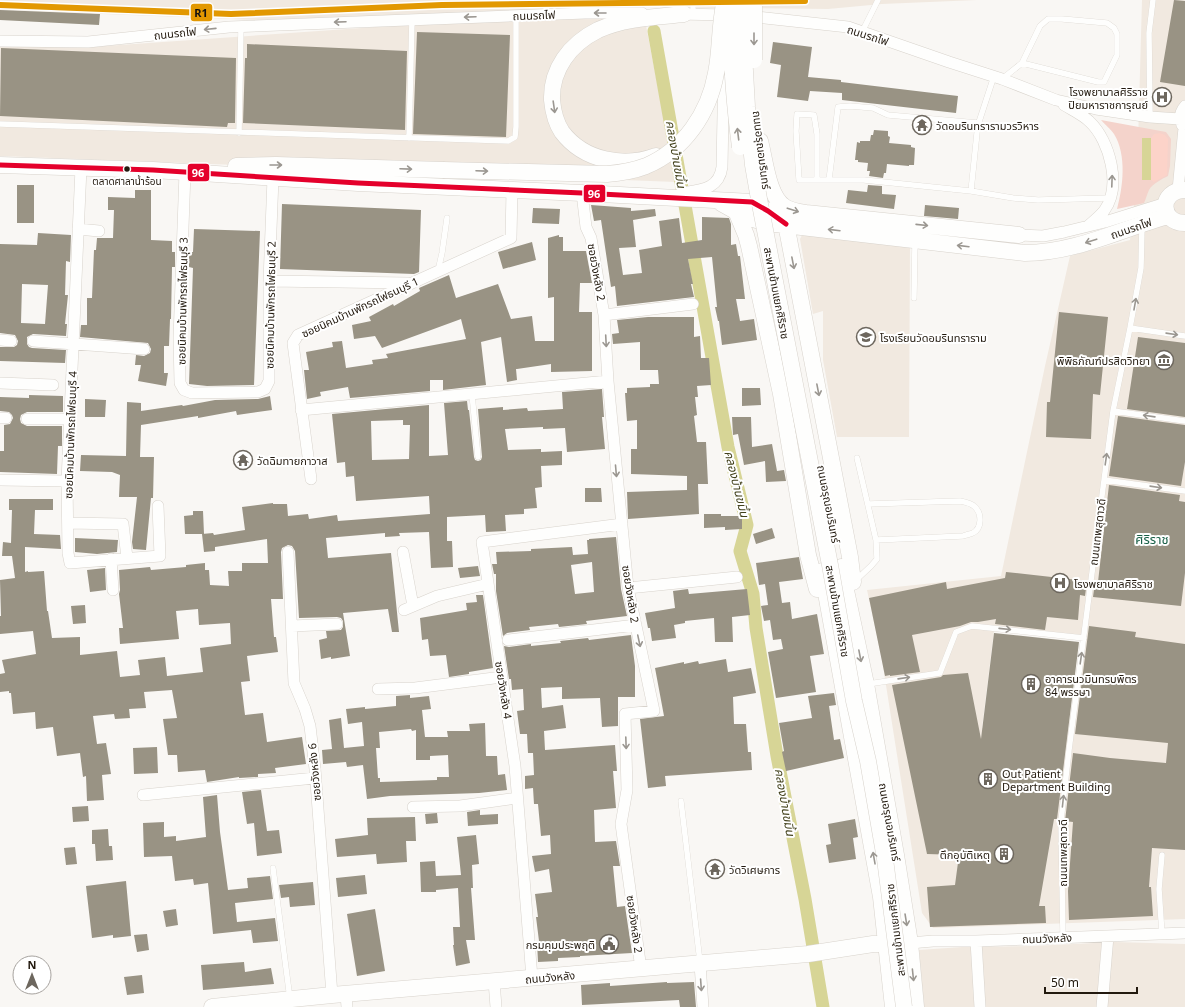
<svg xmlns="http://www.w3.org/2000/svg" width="1185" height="1007" font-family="'Noto Sans','Noto Sans Thai',sans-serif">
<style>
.built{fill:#f1e9e0;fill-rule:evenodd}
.green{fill:#f4d3cb}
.forest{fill:#fcd3c9}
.water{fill:#d7d596}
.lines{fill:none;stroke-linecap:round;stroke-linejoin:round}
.canal{stroke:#d7d596;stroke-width:13}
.building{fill:#999384;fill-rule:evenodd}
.lane-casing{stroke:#d8d3cc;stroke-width:6}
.street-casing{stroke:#d8d3cc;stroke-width:12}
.secondary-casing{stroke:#d8d3cc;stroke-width:17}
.lane{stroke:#fefefd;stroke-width:5.5}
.street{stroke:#fefefd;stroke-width:11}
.secondary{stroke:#fefefd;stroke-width:16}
.secondary-bridge-casing{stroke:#d8d3cc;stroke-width:17;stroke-linecap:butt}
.secondary-bridge{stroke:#fefefd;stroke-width:16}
.bus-1-casing{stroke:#fff;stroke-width:8}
.bus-1{stroke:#e4002b;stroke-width:5}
.rail-1-casing{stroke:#fff;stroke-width:9}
.rail-1{stroke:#e29801;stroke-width:6}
.oneway{stroke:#9b9791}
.bus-dot{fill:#22190e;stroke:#fff;stroke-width:1.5}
.labels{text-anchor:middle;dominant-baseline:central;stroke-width:4;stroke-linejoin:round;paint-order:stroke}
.bus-label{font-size:10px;fill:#22190e;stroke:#fff}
.street-label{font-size:11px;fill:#22190e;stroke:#fff}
.poi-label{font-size:11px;fill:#22190e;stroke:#fff;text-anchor:start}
.water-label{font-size:12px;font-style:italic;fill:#42411b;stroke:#fff}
.quarter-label{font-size:13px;fill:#185f47;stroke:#fff}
.line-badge{stroke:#fff;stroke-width:1.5}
.badge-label{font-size:11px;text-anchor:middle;font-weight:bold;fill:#fff}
.pale-badge-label{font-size:11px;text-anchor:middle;font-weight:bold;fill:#111}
</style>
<rect width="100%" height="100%" fill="#f9f7f4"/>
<path class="built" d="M0,0H977L882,4L828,9L627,7L258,20L0,10Z
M1142,0H1185V919L933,928L922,913L882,660L867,590L1001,576L1045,366L1070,256L1130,240L1137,178ZM994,631L1081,640L1067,738L982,728Z
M644,15L676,182L0,156V44L91,47L433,23Z
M802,235L910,247L909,437H837L823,360V311L813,314L800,239Z
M1115,942L1185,944V1007H924L919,950L962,947L1032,946Z"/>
<path class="green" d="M1101,120L1166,132L1171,139L1170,166L1168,176C1162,179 1152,184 1149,190C1147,194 1146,199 1144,203L1117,209C1123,187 1127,155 1114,134C1111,129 1105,125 1101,120Z"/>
<path class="forest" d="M1160,133L1165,135L1168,139L1167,175L1154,182L1151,180V138L1154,134Z"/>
<path class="water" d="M1142,138H1151V180H1142Z"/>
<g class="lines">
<path class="canal" d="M654,31L728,447L747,525L740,551L753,594L756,628L777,756L805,899L823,1007"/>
</g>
<path class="building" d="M1174,0L1185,1V86L1160,82Z
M0,10L100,14L99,25L0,20Z
M417,32L510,35L506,137L413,134Z
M773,42L812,47L808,77L841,80V82L958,96L956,113L842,100V93L810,91L808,101L777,97L781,65L770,63Z
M247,44L407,51L405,130L243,123L245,58H247Z
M1,48L236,58L235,123H228L227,127L0,116Z
M874,130L888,131V136L890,137L889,143L911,145V147L915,148L914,165H909V166L887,164L886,173H884L883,178L869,176L870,171H867L868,163L858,162V160H855L857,142L860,143V141H870L871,135H873Z
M17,185H34V223H17Z
M868,185L882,186V194L896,195L894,209L846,203L848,190L867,192Z
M135,190H151V240L172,241V252H175V267H172L171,319H170L169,346H164V373H168L166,386L138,381L141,365H135L136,355L144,356L150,353L151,349L148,343L80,337L81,325H87V298H92L94,250H96L97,238H113L114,210H108V197L135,198Z
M282,204L421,210L419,272L414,274L280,269Z
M591,205L631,208V211L655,209L656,216L633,220L636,247L619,248L623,275L642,273L639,250L662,246L659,221L679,218L682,243L702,240V217L729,218L731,224V245L736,244L738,256H740L745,299H736L740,321L754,319L757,340L722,345L719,321H718L715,307H717L712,257L688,259L693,284H691L694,297L617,306L615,286L611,287L601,220L594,221Z
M925,205L959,208L958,219L924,216Z
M533,208L560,209L559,224L532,223Z
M194,229L260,231L254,385L207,386L189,384L193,268L189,267V252H193Z
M38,233L71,235L70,262L66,261L65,295H68L65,324H67L66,336L33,334L27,337V344L29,347L32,348L66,350L65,363L0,361V347H14L17,345L18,341L15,335L0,333V244L37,245ZM22,284L48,285L45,324L21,323Z
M559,235V237H563V251H586L592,283H580L579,312H592V371L551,372V364L517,369H516L517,380L507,382L501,337L481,342L486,385L443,390V380H430V391L350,398L348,387L320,392L321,396L307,399L304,370H309L306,352L333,347L332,342L342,341L346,368L373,364L372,360L388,358L386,354L466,339L461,319L382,348L375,336L354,339L352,325L371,321L369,317L393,304L394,306L420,291L419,288L449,275L456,298L498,284L511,319L532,316L535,341H554V297L548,298V238Z
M532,242L536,260L503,269L498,252Z
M1059,312L1108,317L1100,395L1093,394L1091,439L1046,437L1047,402H1050Z
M648,317H694V337L700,336L701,358H709L711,385L697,386L698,397H695L697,415L694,416L697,442H706L708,484H698L699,514L628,519L627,492L687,490V476L631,474V449H637V420L627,421L625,393H627V388L650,387V384H659L658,370H640V342L613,344L612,334L619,333L617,320Z
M1138,337L1185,343V417L1127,409Z
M742,388H760L761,405L742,406Z
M602,389L604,417H602L605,449L567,452L565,428L543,429V427L505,429L508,450L541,449V452L562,451V465L541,466L542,487L535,488L537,508L524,509V514L505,515L506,531L486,532L485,515L447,517V541H452L453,567L431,568L429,532L399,533L400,536L385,537V533L326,538L328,558L391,553L399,632H392L388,609L343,613L350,656L331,659V657L321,659L319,640L327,638L326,631L341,630L343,627V621L341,618L337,617L299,618L295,551L292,546L288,545L282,548L281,552L283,599H271L274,637H276L278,652L247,656L250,681L241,682L245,715L263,713L267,742L302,737L306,764L275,768L276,773L258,774V777L239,778V777L207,782L205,770L178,772L177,755H168L163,719L177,718L172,690L144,692L146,708L129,709L130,718L115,719L114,714L93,716L97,744L106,743L111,774L102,775L104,800L87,801L86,776L83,777L80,753L57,756L53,727L36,729L35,712L13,714L11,693H9V691L0,692V674L5,673L2,660L36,654L33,631L0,634V616H1L0,580L15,578L12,556H2L3,542L11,543L12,510H9V499H53V510H35L34,534L60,535L61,549L25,547V572L28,571V572L44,571L47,611H48L52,638L80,637V655L117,651L120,677L140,675L138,660L165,657L167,676L203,672L200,648L231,644L230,623L199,625L198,609L176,611L179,639L120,644L119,628H123L119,594L120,590L119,570L150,567L151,570L186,567V565L205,563V570H209L210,585L229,586L228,571H242V563H268L267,539L215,547V551L204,552L202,534L213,533L214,535L245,530L242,507L273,503V504H287L288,516L308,514L309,519L337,515L338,521L430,514L429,496L356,501L354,476L346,477L345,462L337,463L332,414L429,405V456L448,455L444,403L467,401L468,410H469L474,457L475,460L478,461L481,460L482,457L478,409L503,407V410L527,408L528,411L563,409L562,392ZM403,420V425H410L409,459L372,460L371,421Z
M29,395L63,396V412H27L21,415L20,419L21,423L27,426H62V446H58L57,474L0,472V451H4V425L10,424L13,418L12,415L9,412L0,411V397L29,398Z
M270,396L272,410L237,415L236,411L198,418V416L141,425L140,457H154L153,498H151L146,550L133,549L132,542L137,497H119L120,475L112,472L80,471L81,455L126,456L127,402L141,403V411L182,405L183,406L215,400L258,399Z
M85,399L106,400L105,417H85Z
M1118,416L1185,425V462L1181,486L1109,476Z
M732,417H751L752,447L772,444L777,471L784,470L786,481L766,482L765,461L744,465L738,434L733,435Z
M1109,485L1180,495L1179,501L1185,502V573L1181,606L1093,597L1095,582H1098Z
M585,488H601L602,502H585Z
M193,511H203L204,534H185L184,516L193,515Z
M704,514H721V516H742V529L725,530V527L704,528Z
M772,528L775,538L756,544L753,534Z
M616,537L621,589L627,616L586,621L587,624L559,627L558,624L529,627L530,630L507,633L503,636L496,591V574H494L492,564H497L496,552L531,551V549L572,547L573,555L588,554L587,540H589V539ZM592,562L594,592L575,594L571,565Z
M75,538L118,540L117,552L97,554L75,552Z
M799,557L803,579L779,582L782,603L790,602L792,619L817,614L824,654L810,656L816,692L776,698L768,652L783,649L781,639L773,640L770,620L764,621L761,606L768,605L765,584L759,585L756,563Z
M478,566L480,576L460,578L458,568Z
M105,568L106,590L90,592L87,570Z
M1006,572L1087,581L1085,596L1080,595L1078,620L1047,617L1045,630L995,624L996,619L978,622H971L960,626L912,635L920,672L890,676V675L885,676L869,598L946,582L947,589L1005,578Z
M688,589L689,594L747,589L750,615L732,617L733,642H715L714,618L685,621V623L674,625L676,638L652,641L650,628H648L645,613L675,608L673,591Z
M476,595H483L493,668L469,672V674L449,677L446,655L430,656L428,639L422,640L420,618L467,610L466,603L477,602Z
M85,605L86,623L73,624L71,606Z
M1089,626L1136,632L1135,637L1185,644V850L1152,848L1149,887H1151L1153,916L1069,920L1068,891L1073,822L1065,821L1073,753L1110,758L1166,763L1168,743L1075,734Z
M994,633L1079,642L1057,819H1054L1039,906H1045L1046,923L930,927L927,887L955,885L959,855L927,854L892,685L941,677L943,675L968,673L981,739Z
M631,635L635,666V697H618V726L602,727L600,698L562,699V687L541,688L542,708L563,705L566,728L544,731L545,750L615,745L617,771H613L616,808L594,810L595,842L616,841L620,866H613L617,907L625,906L632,953L580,956V957L558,958V961L538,962L537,942L539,941L536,917H538L535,894L552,892L549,869L535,872L532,856L551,854L550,835L541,836L538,804H534L533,788L525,789V776L534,775L533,753H528L527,734H520L517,711L524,710L523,689L512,690L511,679H509L504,646L509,647L531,644V646L561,643L560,641L588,638L589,640Z
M726,659L728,672L751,668L756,693L733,697L734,724H746L748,752H751L752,770L665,776L666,786L648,788L640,719L664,716L655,668L684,662V664L698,661L699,664Z
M834,693L836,705L829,706L834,740L840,739L844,758L786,771L782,752L784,751L779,723L812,718L808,696Z
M410,695V698L429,696L431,709L422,710L425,737H448L447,731H470L469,724L485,723L486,756H497L498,775L505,774L507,790L479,793L390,796L367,799L363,765L347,767L346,762L323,764L322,750L332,749L329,720L341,718L344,748L364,746L362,722L348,724L346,709L365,707V709L396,706V696ZM411,729L412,731L416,730V760H430V756L448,755L449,777H437V780L380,782V778H378L376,748H380L379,732Z
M157,747L158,773L134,774L133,748Z
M261,790L267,831L279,830L282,853L257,856L254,823L247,824L242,792Z
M217,795L220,832L228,890L248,888L247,878L270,876L273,899L235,903L237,922L275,918L278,941L253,943L251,930L213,934L208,883L194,885L193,879L175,881L172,856L144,857L143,823L164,822V837L176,836V841L206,837L203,797Z
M88,806L89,821L73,822L72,807Z
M480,810V815L498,814V824L468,826L467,812Z
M437,813L438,823L426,824L425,814Z
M415,817L416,841H406L407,862L377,864L376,854L337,857L335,839L368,835L367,818Z
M855,819L858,837L853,838L856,859L829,863L826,845L831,844L828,824Z
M108,829L109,846H112L113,860L96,861L95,844H92V830Z
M476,835L479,864L472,865L473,888H471L475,940H466L470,963L456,966L453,945H454L453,927H460L458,888L436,890V892H421L420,862L435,861L436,876L461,875L457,837Z
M75,847L77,864L66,865L64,848Z
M365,875L367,894L338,897L336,878Z
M126,881L131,936L113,938V935L92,938L86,886Z
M313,882L315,905L290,907L289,897L281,898L279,885Z
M176,909L178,925L166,927L163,911Z
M375,909L385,971L357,976L347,914Z
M147,934L149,950L137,952L134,935Z
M244,962L245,972L271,968L274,984L203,990L201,965Z
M142,975L144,993L127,995L124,977Z
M667,982V983L694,982L696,1007H680L679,1000L582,1005L581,985L610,983V986Z"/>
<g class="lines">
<g class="lane-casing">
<path id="lane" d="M693,0V14
M862,32L878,0
M1002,79L1022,63L1040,26L1048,19H1062L1107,23L1114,28L1117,34V55L1104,82H1098L1022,63
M1150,117L1149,33L1153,0
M0,124L508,141L515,137L516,127V15
M978,125L994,76
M239,133L241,27
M409,138L412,20
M817,180V134L814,115L797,114L796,131L799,180H864L971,191L1013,198L1038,200L1110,198
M829,180L838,107L850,106L873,108L888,115L978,123L971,191
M438,271L442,253L447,218
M914,298L915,242
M1130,328L1185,336
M472,394L478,457
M1113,411L1185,421
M1104,480L1185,491
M868,504L960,501C966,502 971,503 975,507C982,514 982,528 973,533C970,534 966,535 963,536L876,540
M855,581L871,566L877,559L876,540L857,458
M868,684L940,673L956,632L972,626L1084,638
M681,801L700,962
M273,868L290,999
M1162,934L1159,889L1162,855
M1063,937L1061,821L1069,750L1113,411L1130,328L1141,268L1142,226"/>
</g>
<g class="street-casing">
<path id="street" d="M677,14L728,15
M747,16L848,27L949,62L1002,79L1056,100L1096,109L1150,117L1180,119
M0,41L88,42L229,27L585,13H642
M1064,105C1072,110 1083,115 1090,122C1110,141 1122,187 1104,211C1100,216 1094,221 1088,226
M1182,125C1179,118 1180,112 1185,106
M81,168L67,481L68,553L70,563L160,556L158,506
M185,172L179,338L180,383L184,390L192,393L258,392L265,389L269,381V281L273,178
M1178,190L1184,128
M582,193L586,227L591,238L604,315L608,381L628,588L654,711L625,714L627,790L621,824L641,969
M681,193C700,190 719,190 722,167L724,62
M78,229L99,231
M1019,235L1043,236L1064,232L1105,222L1166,203
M269,281L408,283
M604,315L693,304
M0,340L11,341
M33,341L144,349
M0,383L53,385
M301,410L608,381
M0,418H6
M27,419H70
M311,479L294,351L293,343L298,335L511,238L512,190
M0,480L67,481
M68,523L123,524L127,558
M288,552L294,683L305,709L310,726L315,769L332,995
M403,552L413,606
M111,559L113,590
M628,588L737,577
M404,610L437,596L488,584
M292,626L337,624
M508,640L636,625
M378,689L415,688L502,677
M143,795L315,778
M413,807L460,806L517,798
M976,941L980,1007
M910,943L933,941H976L1185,933
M700,964L703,1007
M532,978L515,766L482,542L622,524
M494,981L496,1007
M346,994L347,1007
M1102,1007L1108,936"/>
</g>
<g class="secondary-casing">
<path id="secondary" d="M760,141C765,159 768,197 785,207C791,211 799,212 806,213L1019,235
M656,156C624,168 584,161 562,132C556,123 553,111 552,100C551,69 570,44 598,30C624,18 656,17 684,14
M0,165L153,170L358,183L582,193L752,202L768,211L786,224
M236,166L276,165L443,170
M1185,190C1159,190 1159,223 1185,223
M721,203L746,217L767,223L1025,253C1075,253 1121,229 1168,216
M736,211L746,235L749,246L781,394L808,555L817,589
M786,224L850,557L853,582
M841,567L866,684L896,855L910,943L916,1007
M822,571L881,897L893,1007
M212,1007L332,995L808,954L873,944L910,943"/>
</g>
<use href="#lane" class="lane"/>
<use href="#street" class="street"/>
<use href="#secondary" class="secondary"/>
<g class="secondary-bridge-casing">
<path id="secondary-bridge" d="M741,0L747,107L753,165L759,199L830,565L854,701L868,761L885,859L904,1007
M754,0V60
M732,9C730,55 734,101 740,147
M443,170L607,174C620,173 633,171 646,166C684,150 709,113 716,73C721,49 719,24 725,0"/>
</g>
<use href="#secondary-bridge" class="secondary-bridge"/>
<g class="bus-1-casing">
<path id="bus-1" d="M0,165L153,170L358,183L582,193L752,202L768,211L786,224"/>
</g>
<use href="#bus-1" class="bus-1"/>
<g class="rail-1-casing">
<path id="rail-1" d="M0,5L231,14L442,5L805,1"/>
</g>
<use href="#rail-1" class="rail-1"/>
</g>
<defs><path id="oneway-shaft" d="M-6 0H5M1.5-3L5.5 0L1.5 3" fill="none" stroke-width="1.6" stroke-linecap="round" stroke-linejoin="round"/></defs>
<g class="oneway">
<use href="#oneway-shaft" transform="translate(600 13) rotate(180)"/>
<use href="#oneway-shaft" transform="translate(470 17) rotate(178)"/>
<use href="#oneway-shaft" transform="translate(340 22) rotate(178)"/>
<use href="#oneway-shaft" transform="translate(210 29) rotate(174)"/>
<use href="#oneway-shaft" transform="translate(754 39) rotate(90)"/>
<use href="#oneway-shaft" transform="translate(554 107) rotate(82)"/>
<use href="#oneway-shaft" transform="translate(738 134) rotate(-97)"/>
<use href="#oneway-shaft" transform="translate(276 165)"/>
<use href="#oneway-shaft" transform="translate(406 169) rotate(2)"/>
<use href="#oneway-shaft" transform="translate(482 171) rotate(2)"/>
<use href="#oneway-shaft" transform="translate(1112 181) rotate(-88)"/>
<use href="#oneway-shaft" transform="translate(793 210) rotate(18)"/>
<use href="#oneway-shaft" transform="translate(922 225) rotate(6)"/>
<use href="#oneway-shaft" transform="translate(834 230) rotate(-173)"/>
<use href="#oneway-shaft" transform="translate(1091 241) rotate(162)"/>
<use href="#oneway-shaft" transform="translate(963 246) rotate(-173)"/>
<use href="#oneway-shaft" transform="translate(793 263) rotate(79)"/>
<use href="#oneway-shaft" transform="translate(1135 304) rotate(-80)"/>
<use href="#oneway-shaft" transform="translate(1172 334) rotate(8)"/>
<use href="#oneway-shaft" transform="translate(606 341) rotate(87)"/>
<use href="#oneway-shaft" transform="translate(818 390) rotate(79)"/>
<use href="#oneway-shaft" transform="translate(1149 416) rotate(-172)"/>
<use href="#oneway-shaft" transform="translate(1106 459) rotate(-82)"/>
<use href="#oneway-shaft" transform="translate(616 471) rotate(85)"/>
<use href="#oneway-shaft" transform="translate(1156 487) rotate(8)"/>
<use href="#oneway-shaft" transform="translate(1005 629) rotate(6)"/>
<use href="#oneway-shaft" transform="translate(639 641) rotate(78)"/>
<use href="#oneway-shaft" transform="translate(860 656) rotate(79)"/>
<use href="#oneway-shaft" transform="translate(1081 658) rotate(-82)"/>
<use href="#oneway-shaft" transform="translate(904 678) rotate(-8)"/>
<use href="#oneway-shaft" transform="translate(626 743) rotate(88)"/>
<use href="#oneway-shaft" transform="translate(1063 801) rotate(-84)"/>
<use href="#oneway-shaft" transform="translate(874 858) rotate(-100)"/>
<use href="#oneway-shaft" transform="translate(906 920) rotate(81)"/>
<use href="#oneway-shaft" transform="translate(913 975) rotate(84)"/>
<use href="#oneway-shaft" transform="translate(701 985) rotate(86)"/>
</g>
<defs>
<g id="hospital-ring" transform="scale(1)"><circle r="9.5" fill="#fff" stroke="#6d675e" stroke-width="1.5"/><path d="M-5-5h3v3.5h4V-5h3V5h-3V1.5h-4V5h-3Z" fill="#6d675e"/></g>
<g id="temple-ring" transform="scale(1)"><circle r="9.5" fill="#fff" stroke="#6d675e" stroke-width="1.5"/><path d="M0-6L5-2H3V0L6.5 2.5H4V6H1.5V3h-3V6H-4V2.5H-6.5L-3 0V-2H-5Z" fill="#6d675e"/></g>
<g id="school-ring" transform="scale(1)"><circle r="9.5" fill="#fff" stroke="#6d675e" stroke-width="1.5"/><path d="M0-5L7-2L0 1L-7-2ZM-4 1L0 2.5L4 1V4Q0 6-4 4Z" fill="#6d675e"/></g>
<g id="museum-ring" transform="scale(1)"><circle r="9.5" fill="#fff" stroke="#6d675e" stroke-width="1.5"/><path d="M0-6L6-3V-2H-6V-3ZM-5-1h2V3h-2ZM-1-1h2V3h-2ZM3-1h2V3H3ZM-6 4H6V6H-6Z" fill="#6d675e"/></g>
<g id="building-ring" transform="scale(1)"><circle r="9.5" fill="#fff" stroke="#6d675e" stroke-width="1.5"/><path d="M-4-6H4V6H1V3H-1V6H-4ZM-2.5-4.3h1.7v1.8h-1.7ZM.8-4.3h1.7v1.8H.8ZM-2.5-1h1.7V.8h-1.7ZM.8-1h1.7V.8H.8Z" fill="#6d675e"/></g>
<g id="civic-ring" transform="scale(1)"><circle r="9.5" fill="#fff" stroke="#6d675e" stroke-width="1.5"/><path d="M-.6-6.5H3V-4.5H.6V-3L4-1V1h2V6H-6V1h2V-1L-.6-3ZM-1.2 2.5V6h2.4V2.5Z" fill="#6d675e"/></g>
</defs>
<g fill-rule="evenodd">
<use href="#hospital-ring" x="1162" y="97"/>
<use href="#temple-ring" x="922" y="125"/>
<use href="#school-ring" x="866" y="337"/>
<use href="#museum-ring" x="1164" y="360"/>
<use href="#temple-ring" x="243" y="460"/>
<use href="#hospital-ring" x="1060" y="583"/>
<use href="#building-ring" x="1031" y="684"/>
<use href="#building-ring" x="988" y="779"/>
<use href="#building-ring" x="1004" y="854"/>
<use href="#temple-ring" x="715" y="869"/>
<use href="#civic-ring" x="609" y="944"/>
</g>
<circle class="bus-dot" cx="127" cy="169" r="3.5"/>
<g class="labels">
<g class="bus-label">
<text x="127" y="181">ตลาดศาลาน้ำร้อน</text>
</g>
<g class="street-label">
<text transform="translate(534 15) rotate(-2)">ถนนรถไฟ</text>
<text transform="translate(175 33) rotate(-6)">ถนนรถไฟ</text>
<text transform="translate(868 35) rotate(18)">ถนนรถไฟ</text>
<text transform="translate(762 150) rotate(83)">ถนนอรุณอมรินทร์</text>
<text transform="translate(1131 228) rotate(-19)">ถนนรถไฟ</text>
<text transform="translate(597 272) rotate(80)">ซอยวังหลัง 2</text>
<text transform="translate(777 293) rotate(79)">สะพานข้ามแยกศิริราช</text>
<text transform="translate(182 301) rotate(-89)">ซอยนิคมบ้านพักรถไฟธนบุรี 3</text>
<text transform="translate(270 305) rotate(-89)">ซอยนิคมบ้านพักรถไฟธนบุรี 2</text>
<text transform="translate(360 307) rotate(-25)">ซอยนิคมบ้านพักรถไฟธนบุรี 1</text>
<text transform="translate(70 435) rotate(-88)">ซอยนิคมบ้านพักรถไฟธนบุรี 4</text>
<text transform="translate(829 504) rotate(79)">ถนนอรุณอมรินทร์</text>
<text transform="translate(1097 532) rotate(-83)">ถนนเทพสุดาวดี</text>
<text transform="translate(631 594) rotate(81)">ซอยวังหลัง 2</text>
<text transform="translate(838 611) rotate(80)">สะพานข้ามแยกศิริราช</text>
<text transform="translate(504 690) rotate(81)">ซอยวังหลัง 4</text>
<text transform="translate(314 772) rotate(-95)">ซอยวังหลัง 6</text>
<text transform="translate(890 822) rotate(80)">ถนนอรุณอมรินทร์</text>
<text transform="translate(1062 853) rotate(-90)">ถนนเทพสุดาวดี</text>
<text transform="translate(635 924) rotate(82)">ซอยวังหลัง 2</text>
<text transform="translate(895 930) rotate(-97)">สะพานข้ามแยกศิริราช</text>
<text transform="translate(1047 938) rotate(-2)">ถนนวังหลัง</text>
<text transform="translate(550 977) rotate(-5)">ถนนวังหลัง</text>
</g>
<g class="poi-label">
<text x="1148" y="91" text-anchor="end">โรงพยาบาลศิริราช<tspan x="1148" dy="13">ปิยมหาราชการุณย์</tspan></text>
<text x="936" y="125">วัดอมรินทรารามวรวิหาร</text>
<text x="880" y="337">โรงเรียนวัดอมรินทราราม</text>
<text x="1150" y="360" text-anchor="end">พิพิธภัณฑ์ปรสิตวิทยา</text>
<text x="257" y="460">วัดฉิมทายกาวาส</text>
<text x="1074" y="583">โรงพยาบาลศิริราช</text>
<text x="1045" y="678">อาคารนวมินทรบพิตร<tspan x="1045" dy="13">84 พรรษา</tspan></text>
<text x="1002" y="773">Out Patient<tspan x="1002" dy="13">Department Building</tspan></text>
<text x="990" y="854" text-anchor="end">ตึกอุบัติเหตุ</text>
<text x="729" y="869">วัดวิเศษการ</text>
<text x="595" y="944" text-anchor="end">กรมคุมประพฤติ</text>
</g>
<g class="water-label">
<text transform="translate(676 154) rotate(80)">คลองบ้านขมิ้น</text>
<text transform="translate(737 484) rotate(76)">คลองบ้านขมิ้น</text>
<text transform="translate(785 802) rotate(80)">คลองบ้านขมิ้น</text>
</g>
<g class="quarter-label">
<text x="1152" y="539">ศิริราช</text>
</g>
</g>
<g class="line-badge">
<rect x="190" y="3" width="23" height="19" rx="4" fill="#e29801"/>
<rect x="187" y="163" width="23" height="19" rx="4" fill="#e4002b"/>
<rect x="583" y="184" width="23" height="19" rx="4" fill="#e4002b"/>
</g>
<g class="badge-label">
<text x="198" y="177">96</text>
<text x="594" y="198">96</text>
</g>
<g class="pale-badge-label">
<text x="201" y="17">R1</text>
</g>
<g transform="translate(32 975)"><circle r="19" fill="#ffffff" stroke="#a7a39f"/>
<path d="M0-3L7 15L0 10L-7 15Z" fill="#6d675e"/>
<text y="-6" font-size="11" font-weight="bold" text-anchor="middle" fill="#22190e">N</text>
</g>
<path d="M1045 987v6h92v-6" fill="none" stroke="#22190e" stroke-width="2"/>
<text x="1051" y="987" font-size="12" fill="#22190e" stroke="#ffffff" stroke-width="3" paint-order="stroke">50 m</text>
</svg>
